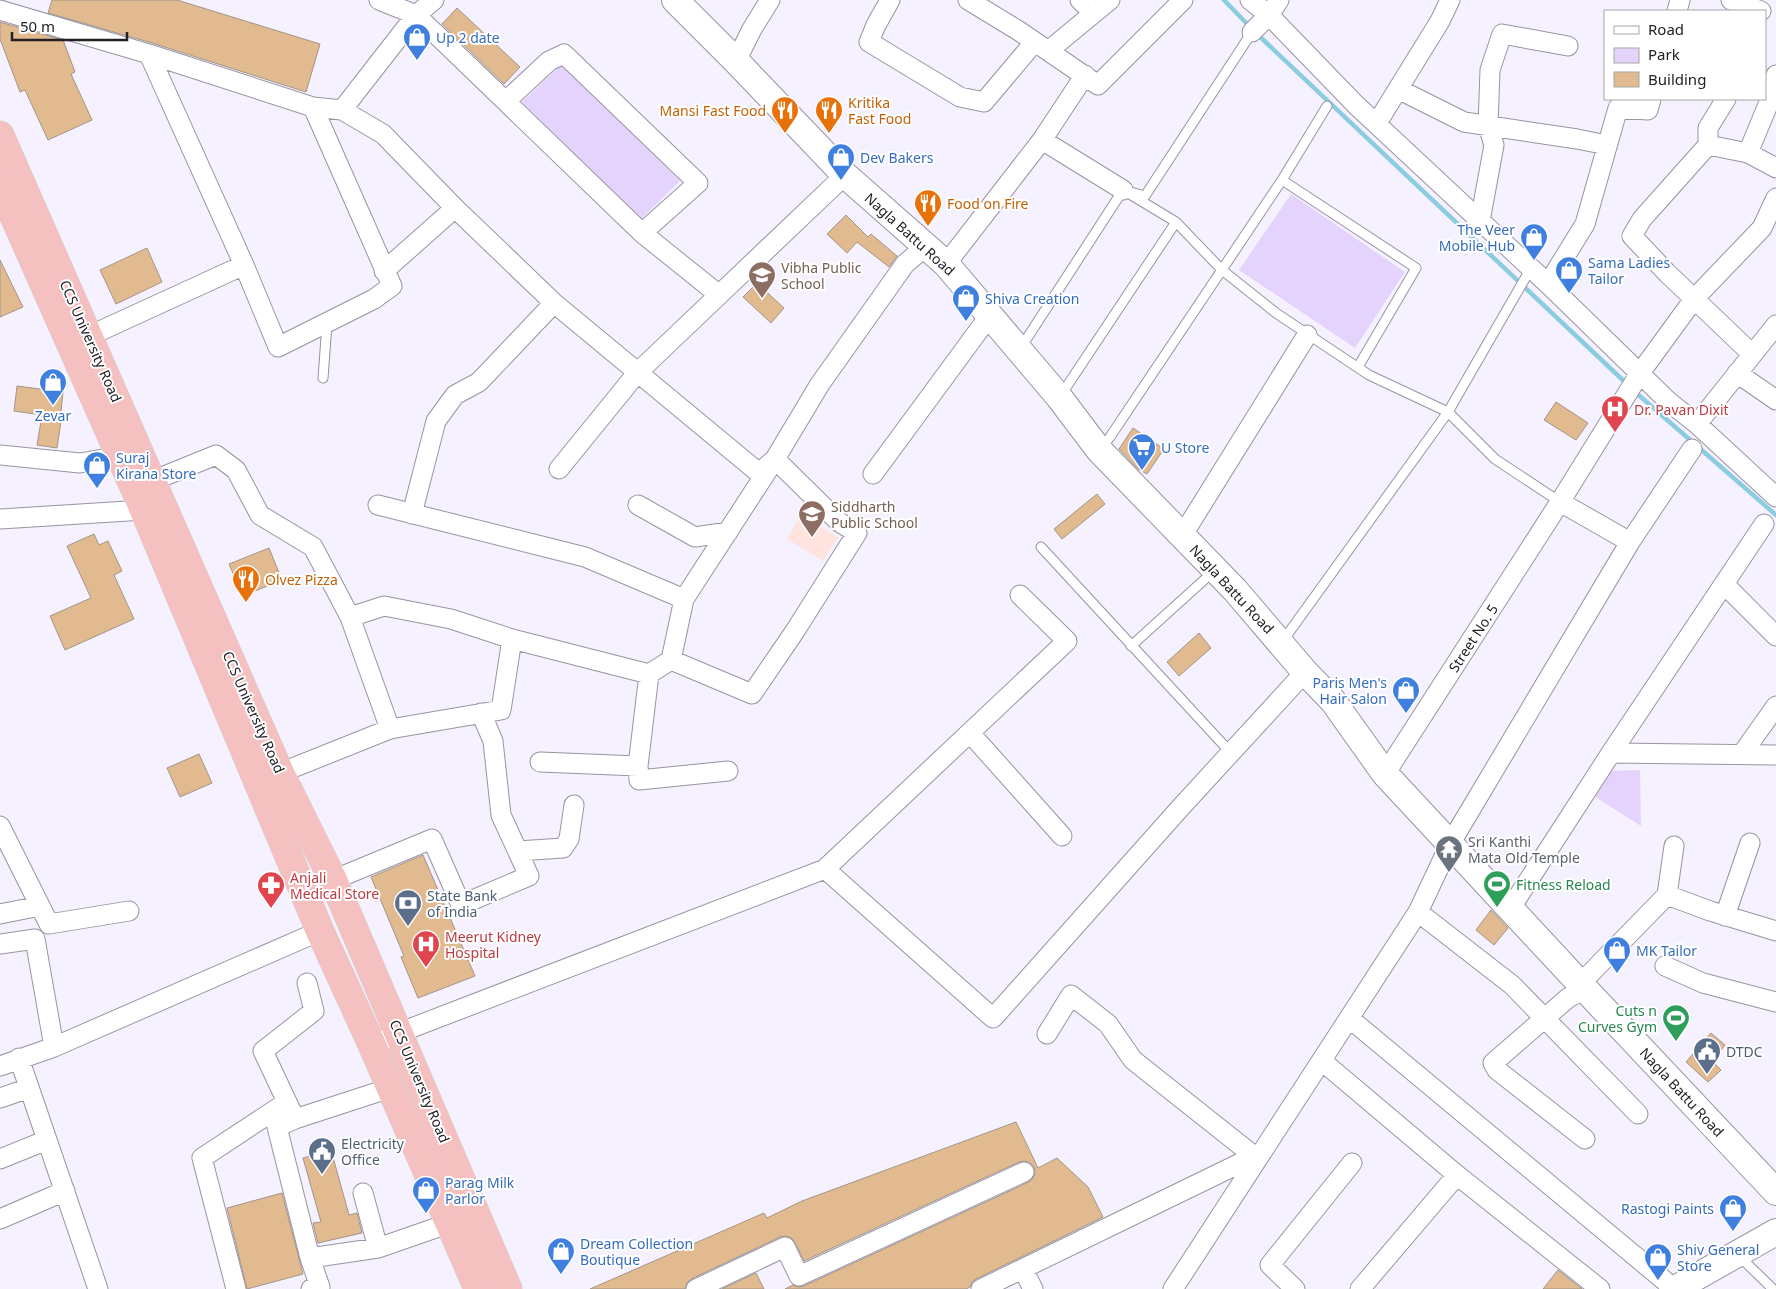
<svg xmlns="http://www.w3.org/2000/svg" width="1776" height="1289" font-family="'Noto Sans',sans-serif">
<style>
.education{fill:#fee3df}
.green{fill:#e4d4fd}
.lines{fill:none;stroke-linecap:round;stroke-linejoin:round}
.stream{stroke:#8bcce1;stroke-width:4.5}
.building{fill:#e2ba90;stroke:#a19589}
.lane-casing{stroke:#9993a2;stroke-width:11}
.street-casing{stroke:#9993a2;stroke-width:21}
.secondary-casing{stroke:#9993a2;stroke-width:28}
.highway-casing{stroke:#d3d2d4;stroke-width:29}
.lane{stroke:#fff;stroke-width:9}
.street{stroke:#fff;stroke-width:19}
.secondary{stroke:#fff;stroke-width:26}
.highway{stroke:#f4c0c0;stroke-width:28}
.labels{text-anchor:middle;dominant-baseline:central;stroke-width:4;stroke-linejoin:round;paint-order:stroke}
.shop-label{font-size:14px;fill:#366cbe;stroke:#fff;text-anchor:start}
.food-label{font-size:14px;fill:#c56008;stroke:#fff;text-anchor:start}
.street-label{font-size:14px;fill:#232026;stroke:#fff}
.education-label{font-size:14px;fill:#785e54;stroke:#fff;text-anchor:start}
.health-label{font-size:14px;fill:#be3a42;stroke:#fff;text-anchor:start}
.worship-label{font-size:14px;fill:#5b616d;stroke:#fff;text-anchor:start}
.leisure-label{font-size:14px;fill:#27864d;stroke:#fff;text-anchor:start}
.service-label{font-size:14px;fill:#4e5e75;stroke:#fff;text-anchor:start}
</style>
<rect width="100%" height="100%" fill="#f6f1fe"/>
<path class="education" d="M801,515L838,537L823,561L787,539Z"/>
<path class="green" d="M563,63L680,181L639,221L522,102Z
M1291,194L1405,272L1355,348L1239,270Z
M1640,770L1641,826L1594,796L1609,771Z"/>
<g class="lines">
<path class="stream" d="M1224,0L1251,28
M1256,33L1628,385
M1634,391L1776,515"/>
</g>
<path class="building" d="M52,0H177L320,44L306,92L152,43L48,13Z
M457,8L520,67L504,84L442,24Z
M0,22L63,40L75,72L71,74L92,120L48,140L25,90L20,92L0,39Z
M846,215L868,237L871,234L897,256L889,267L857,242L847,253L827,234Z
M147,248L162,282L116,304L100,270Z
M0,260L23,307L0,317Z
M757,283L784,308L771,323L743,297Z
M17,386L63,392L60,421H61L57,448L37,445L42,415L14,411Z
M1556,402L1588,423L1576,440L1544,420Z
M1133,428L1164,449L1147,474L1138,469L1119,449Z
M1097,494L1105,504L1062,539L1054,529Z
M94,534L99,545L108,541L122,571L114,575L134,619L65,650L50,616L91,598L67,546Z
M269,548L282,580L243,596L229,564Z
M1199,633L1211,648L1179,676L1167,662Z
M199,754L212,783L180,797L167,768Z
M423,855L475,976L418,998L401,957L404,956L371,877Z
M1491,910L1508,928L1494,945L1476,930Z
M1711,1033L1725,1045L1712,1061L1721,1070L1708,1082L1686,1062Z
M1016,1122L1038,1168L1057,1158L1088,1187L1103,1217L976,1279L972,1282L970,1287L966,1289H785L793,1285L799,1287L804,1286L1029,1182L1033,1178L1035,1173L1034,1167L1030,1163L1025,1161L1019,1162L804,1261L795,1242L791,1238L785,1236L780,1237L691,1279L687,1283L685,1289H590L764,1213L767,1218L802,1201Z
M331,1150L349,1215L357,1213L362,1233L318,1243L313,1223L321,1222L303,1158Z
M282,1193L303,1274L247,1289L227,1208Z
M1558,1270L1582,1289H1543Z
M756,1273L764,1289H722Z"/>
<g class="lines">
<g class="lane-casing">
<path id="lane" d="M1282,180L1416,268L1358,367
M1123,190L1176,222L1222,270L1276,313L1369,375L1448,412L1495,459L1560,502
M1020,349L1123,190L1145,196L1252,32
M323,378L327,324
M1061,395L1176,222
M1101,448L1110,437L1282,180L1327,106
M1041,547L1231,753
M1282,642L1448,412L1527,275
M1131,646L1204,580
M1739,1256L1773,1289"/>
</g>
<g class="street-casing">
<path id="street" d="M379,0L416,15L642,233L718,294
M890,0L876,25L869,42L960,97L984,102L1032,45L1034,41
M968,0L1019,31L1098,85L1183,0
M1080,0L1094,13
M1250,0L1269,15L1356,105L1548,284L1669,402L1697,424L1776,497
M1731,0L1761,11
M0,10L149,54L313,107L342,110L383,134L455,208L554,303L759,473L775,459L839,522L857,533L795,631L752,694L671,660L649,674L512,639L501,710L390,729L280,773
M1677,11L1680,0
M1252,32L1269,15L1279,0
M1048,51L1110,0
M149,54L244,265L278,347L374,299L392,286L313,107
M736,61L752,29L770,0
M1398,89L1464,122L1577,139L1607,145
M1726,99L1708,128V145L1642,219L1632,236L1667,273L1752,354
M506,101L549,61L564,54L698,183L642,233
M342,110L416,15L434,0
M1377,123L1440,21L1450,0
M1042,140L1123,190
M1708,145L1748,153L1776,168
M1748,153L1772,95L1770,90L1776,75
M1480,221L1494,145L1488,126L1490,70L1502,34L1568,46
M946,264L1042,140L1085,75
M384,271L455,208
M1548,284L1585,224L1618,108L1648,110L1651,99
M89,336L244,265
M1737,373L1776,400
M1697,424L1776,325
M0,455L80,463L120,456
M559,469L637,373L845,175
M873,474L990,315
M152,481L216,455L236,470L260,515L313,547L350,617L390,729
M1560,502L1630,542
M378,505L585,557L684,599
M638,505L695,537L728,532
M412,514L436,421L455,395L479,382L554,303
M0,519L144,510
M1182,536L1307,335
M1724,584L1776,636
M350,617L384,606L451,619L512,639
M671,660L684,599L775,459L820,384L905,264L926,246
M970,733L1062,836
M1611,753L1776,755
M1742,754L1776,706
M540,762L638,766L649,674
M638,766L639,780L728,771
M1385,774L1560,502L1640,373L1694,299L1762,228L1776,198
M0,826L49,924L129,911
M518,851L563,848L569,839L574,805
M825,869L993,1018L1181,807L1305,672
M333,880L432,839L461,905L529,876L501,815L493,741L481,713
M1667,895L1674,846
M1510,909L1611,753L1764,524
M1418,912L1512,985L1638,1114
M0,914L40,906
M1725,916L1750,843
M0,944L35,939L54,1047
M1665,966L1703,983L1776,1002
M307,983L314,1011L263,1051L295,1119L390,1088
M1580,984L1667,895L1710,911L1776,931
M1349,1018L1665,1281L1672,1289
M1047,1034L1071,995L1108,1024L1133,1060L1254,1156
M372,1045L414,1027L825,869L1067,641L1020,595
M19,1058L98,1289
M1322,1061L1457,1175L1600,1289
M0,1066L54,1047L320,931
M0,1098L29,1088
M295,1119L277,1127L310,1258
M1585,1139L1497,1070L1493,1063L1568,998L1585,989
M0,1159L47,1140
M363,1193L378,1248
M0,1219L65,1191
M1023,1269L1033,1289
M236,1289L202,1158L287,1102
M311,1289L320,1287L310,1258L378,1248L450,1223
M696,1289L785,1247L799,1276L1024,1172
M981,1289L1261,1153
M1173,1289L1418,912L1450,844L1630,542L1692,449
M1295,1289L1270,1265L1352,1163
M1360,1289L1457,1175"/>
</g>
<g class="secondary-casing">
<path id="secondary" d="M675,0L736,61L845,175L946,264L1059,397L1099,450L1235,590L1305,672L1333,701L1385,774L1585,989L1776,1192
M1675,1289L1776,1232"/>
</g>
<g class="highway-casing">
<path id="highway" d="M0,135L280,773L333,880L508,1289
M0,185L144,510L320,931L372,1045L478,1289"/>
</g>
<use href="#lane" class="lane"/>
<use href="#street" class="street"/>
<use href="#secondary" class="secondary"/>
<use href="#highway" class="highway"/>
</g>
<defs>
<g id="shop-pin" transform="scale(1.4375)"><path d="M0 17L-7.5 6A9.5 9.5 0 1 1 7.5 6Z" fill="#3f7fe0" stroke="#fff"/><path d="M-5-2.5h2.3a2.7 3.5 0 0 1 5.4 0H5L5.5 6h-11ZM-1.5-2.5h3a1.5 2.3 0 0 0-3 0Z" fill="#fff"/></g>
<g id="restaurant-pin" transform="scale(1.4375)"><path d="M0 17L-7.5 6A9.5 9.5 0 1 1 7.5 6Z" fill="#e8710a" stroke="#fff"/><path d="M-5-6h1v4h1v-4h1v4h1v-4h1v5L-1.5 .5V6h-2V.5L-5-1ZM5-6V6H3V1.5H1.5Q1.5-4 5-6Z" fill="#fff"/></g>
<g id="school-pin" transform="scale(1.4375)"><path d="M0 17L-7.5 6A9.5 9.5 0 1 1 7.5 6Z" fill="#8d6e63" stroke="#fff"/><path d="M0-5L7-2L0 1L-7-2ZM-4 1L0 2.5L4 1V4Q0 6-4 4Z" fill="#fff"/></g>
<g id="hospital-pin" transform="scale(1.4375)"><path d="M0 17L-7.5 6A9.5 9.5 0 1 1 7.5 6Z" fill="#e0444e" stroke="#fff"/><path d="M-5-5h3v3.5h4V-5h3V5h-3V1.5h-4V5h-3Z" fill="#fff"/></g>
<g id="supermarket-pin" transform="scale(1.4375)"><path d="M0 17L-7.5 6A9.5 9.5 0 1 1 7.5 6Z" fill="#3f7fe0" stroke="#fff"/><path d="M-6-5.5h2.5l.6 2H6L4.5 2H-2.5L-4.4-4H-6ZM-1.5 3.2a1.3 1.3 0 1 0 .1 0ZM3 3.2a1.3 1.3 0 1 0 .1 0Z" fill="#fff"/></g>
<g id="temple-pin" transform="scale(1.4375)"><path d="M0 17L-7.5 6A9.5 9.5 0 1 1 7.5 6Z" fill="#6b7280" stroke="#fff"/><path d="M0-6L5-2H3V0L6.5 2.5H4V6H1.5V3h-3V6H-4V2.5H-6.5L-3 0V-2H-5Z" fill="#fff"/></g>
<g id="stadium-pin" transform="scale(1.4375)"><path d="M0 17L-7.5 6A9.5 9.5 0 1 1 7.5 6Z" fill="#2e9e5b" stroke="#fff"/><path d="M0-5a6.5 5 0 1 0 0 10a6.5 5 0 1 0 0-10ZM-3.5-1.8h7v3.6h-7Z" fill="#fff"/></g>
<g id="pharmacy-pin" transform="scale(1.4375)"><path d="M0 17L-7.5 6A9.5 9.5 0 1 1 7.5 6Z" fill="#e0444e" stroke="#fff"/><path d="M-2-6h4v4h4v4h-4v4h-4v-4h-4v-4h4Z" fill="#fff"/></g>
<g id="bank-pin" transform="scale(1.4375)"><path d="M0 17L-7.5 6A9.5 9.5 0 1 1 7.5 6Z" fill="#5c6f8a" stroke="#fff"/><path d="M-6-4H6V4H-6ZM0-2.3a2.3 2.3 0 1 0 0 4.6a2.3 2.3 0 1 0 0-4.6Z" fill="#fff"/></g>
<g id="civic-pin" transform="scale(1.4375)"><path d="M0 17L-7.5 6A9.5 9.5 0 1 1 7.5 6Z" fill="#5c6f8a" stroke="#fff"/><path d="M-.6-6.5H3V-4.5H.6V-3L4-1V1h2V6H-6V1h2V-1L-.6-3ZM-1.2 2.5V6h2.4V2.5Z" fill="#fff"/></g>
</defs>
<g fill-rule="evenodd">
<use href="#shop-pin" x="417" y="37"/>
<use href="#restaurant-pin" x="785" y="110"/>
<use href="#restaurant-pin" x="829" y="110"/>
<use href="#shop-pin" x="841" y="157"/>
<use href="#restaurant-pin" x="928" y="203"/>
<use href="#shop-pin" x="1534" y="237"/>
<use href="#shop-pin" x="1569" y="270"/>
<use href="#school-pin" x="762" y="275"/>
<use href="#shop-pin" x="966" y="298"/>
<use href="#shop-pin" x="53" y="382"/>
<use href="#hospital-pin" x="1615" y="409"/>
<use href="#supermarket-pin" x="1142" y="447"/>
<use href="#shop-pin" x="97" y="465"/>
<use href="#school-pin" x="812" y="514"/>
<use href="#restaurant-pin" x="246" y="579"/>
<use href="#shop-pin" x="1406" y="690"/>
<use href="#temple-pin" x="1449" y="849"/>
<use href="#stadium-pin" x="1497" y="884"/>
<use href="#pharmacy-pin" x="271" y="885"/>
<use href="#bank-pin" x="408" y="903"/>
<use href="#hospital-pin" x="426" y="944"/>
<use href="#shop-pin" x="1617" y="950"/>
<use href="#stadium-pin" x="1676" y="1018"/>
<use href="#civic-pin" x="1707" y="1051"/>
<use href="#civic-pin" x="322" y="1151"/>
<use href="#shop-pin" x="426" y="1190"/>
<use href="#shop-pin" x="1733" y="1208"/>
<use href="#shop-pin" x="561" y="1251"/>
<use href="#shop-pin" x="1658" y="1257"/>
</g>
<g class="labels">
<g class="shop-label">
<text x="436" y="37">Up 2 date</text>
<text x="860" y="157">Dev Bakers</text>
<text x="1515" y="229" text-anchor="end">The Veer<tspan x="1515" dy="16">Mobile Hub</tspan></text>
<text x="1588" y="262">Sama Ladies<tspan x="1588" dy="16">Tailor</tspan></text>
<text x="985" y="298">Shiva Creation</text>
<text x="53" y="415" text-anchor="middle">Zevar</text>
<text x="1161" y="447">U Store</text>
<text x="116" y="457">Suraj<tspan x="116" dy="16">Kirana Store</tspan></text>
<text x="1387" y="682" text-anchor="end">Paris Men's<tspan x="1387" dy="16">Hair Salon</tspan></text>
<text x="1636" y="950">MK Tailor</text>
<text x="445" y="1182">Parag Milk<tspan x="445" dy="16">Parlor</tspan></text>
<text x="1714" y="1208" text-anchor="end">Rastogi Paints</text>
<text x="580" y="1243">Dream Collection<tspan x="580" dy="16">Boutique</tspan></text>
<text x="1677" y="1249">Shiv General<tspan x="1677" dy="16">Store</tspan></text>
</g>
<g class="food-label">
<text x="848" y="102">Kritika<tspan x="848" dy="16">Fast Food</tspan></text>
<text x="766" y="110" text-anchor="end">Mansi Fast Food</text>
<text x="947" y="203">Food on Fire</text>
<text x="265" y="579">Olvez Pizza</text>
</g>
<g class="street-label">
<text transform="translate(910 234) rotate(42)">Nagla Battu Road</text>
<text transform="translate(91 341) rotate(66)">CCS University Road</text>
<text transform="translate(1232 589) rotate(47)">Nagla Battu Road</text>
<text transform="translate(1473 638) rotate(-57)">Street No. 5</text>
<text transform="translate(254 712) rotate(66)">CCS University Road</text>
<text transform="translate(420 1081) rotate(67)">CCS University Road</text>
<text transform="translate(1682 1092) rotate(47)">Nagla Battu Road</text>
</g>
<g class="education-label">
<text x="781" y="267">Vibha Public<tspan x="781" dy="16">School</tspan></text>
<text x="831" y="506">Siddharth<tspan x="831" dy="16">Public School</tspan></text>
</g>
<g class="health-label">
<text x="1634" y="409">Dr. Pavan Dixit</text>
<text x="290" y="877">Anjali<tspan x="290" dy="16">Medical Store</tspan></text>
<text x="445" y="936">Meerut Kidney<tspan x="445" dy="16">Hospital</tspan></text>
</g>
<g class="worship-label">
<text x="1468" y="841">Sri Kanthi<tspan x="1468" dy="16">Mata Old Temple</tspan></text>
</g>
<g class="leisure-label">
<text x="1516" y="884">Fitness Reload</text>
<text x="1657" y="1010" text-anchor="end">Cuts n<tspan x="1657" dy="16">Curves Gym</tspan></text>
</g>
<g class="service-label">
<text x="427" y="895">State Bank<tspan x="427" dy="16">of India</tspan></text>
<text x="1726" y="1051">DTDC</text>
<text x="341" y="1143">Electricity<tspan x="341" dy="16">Office</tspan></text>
</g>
</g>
<rect x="1604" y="10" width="162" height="90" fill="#ffffff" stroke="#a7a6a8"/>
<rect x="1614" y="26" width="25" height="8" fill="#ffffff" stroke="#a7a6a8"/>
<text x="1648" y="35" font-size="15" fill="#232026">Road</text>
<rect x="1614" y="48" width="25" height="15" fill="#e4d4fd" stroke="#a7a6a8"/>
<text x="1648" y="60" font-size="15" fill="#232026">Park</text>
<rect x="1614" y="72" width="25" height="15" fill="#e2ba90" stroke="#a7a6a8"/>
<text x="1648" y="85" font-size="15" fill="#232026">Building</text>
<path d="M12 32v8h115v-8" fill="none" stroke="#232026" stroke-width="2.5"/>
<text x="20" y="32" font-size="15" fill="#232026" stroke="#ffffff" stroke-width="4" paint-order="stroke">50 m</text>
</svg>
